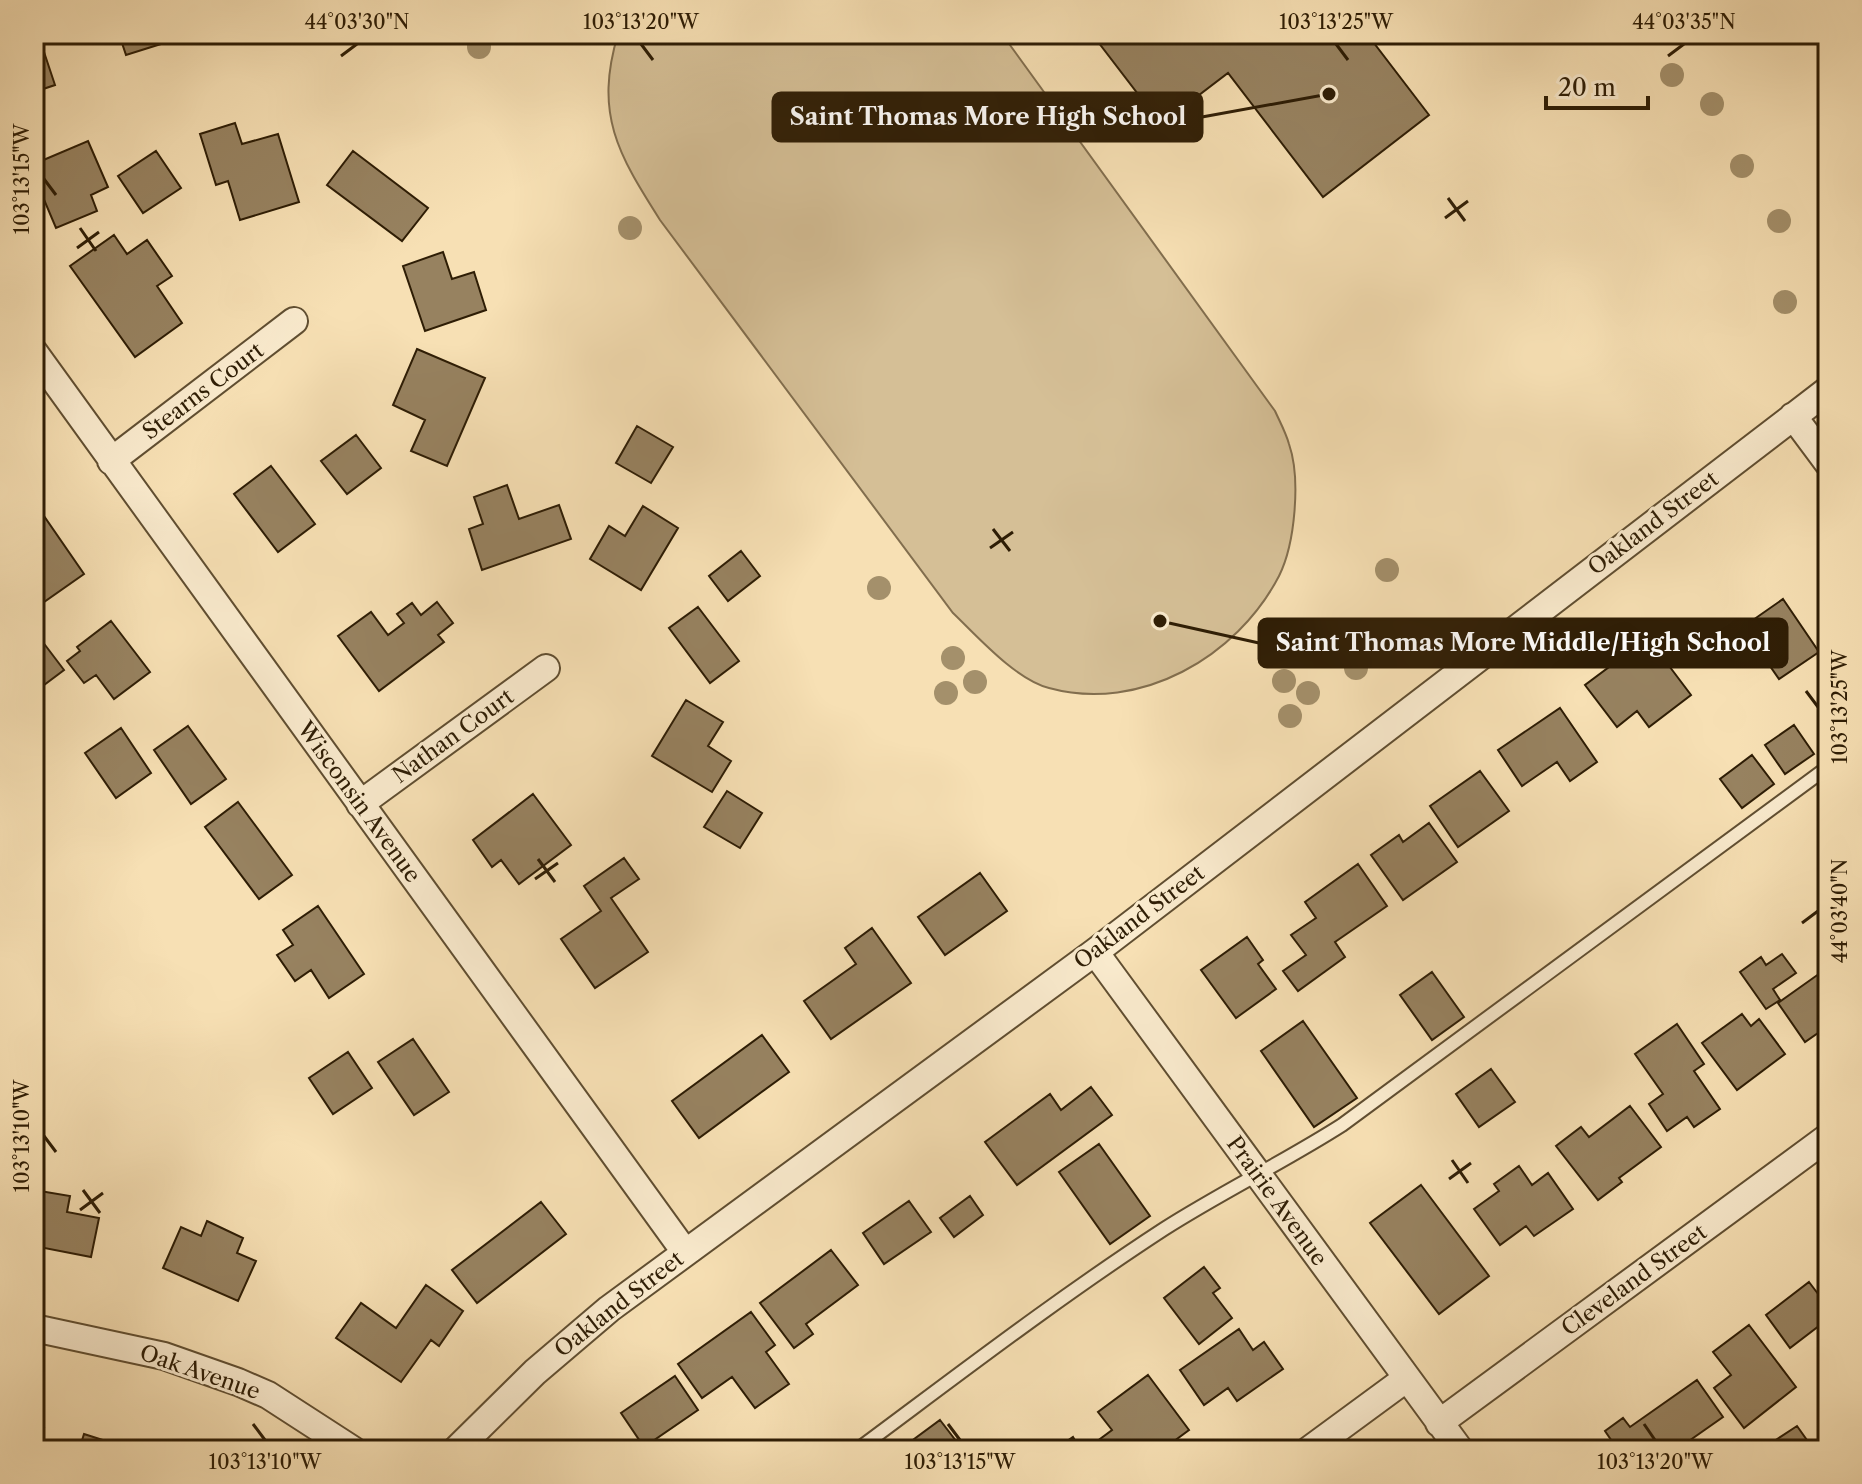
<svg xmlns="http://www.w3.org/2000/svg" width="1862" height="1484" font-family="'Libre Caslon Text',serif">
<style>
.green{fill:#d5bf96;stroke:#826e4e;stroke-width:2}
.building{fill:#978260;stroke:#2e1d05;stroke-width:2}
.lines{fill:none;stroke-linecap:round;stroke-linejoin:round}
.service-casing{stroke:#604e31;stroke-width:16}
.minor-casing{stroke:#604e31;stroke-width:30}
.service{stroke:#faebce;stroke-width:12}
.minor{stroke:#faebce;stroke-width:26}
.tree{fill:#a4906b}
.ticks{fill:none;stroke:#2e1d05;stroke-width:3}
.labels{text-anchor:middle;dominant-baseline:central;stroke-width:6;stroke-linejoin:round;paint-order:stroke}
.street-label{font-size:22px;fill:#2e1d05;stroke:#faebce}
.leader{fill:none;stroke:#2e1d05;stroke-width:3}
.callout-dot{fill:#2e1d05;stroke:#faebce;stroke-width:3}
.callout{fill:#2e1d05;stroke:#2e1d05;stroke-width:3}
.callout-label{font-size:24px;text-anchor:middle;font-weight:bold;fill:#fff}
.neatline{fill:none;stroke:#2e1d05;stroke-width:3}
.ticks-label{font-size:20px;text-anchor:middle;fill:#2e1d05}
</style>
<rect width="100%" height="100%" fill="#f7e0b4"/>
<filter id="stains"><feTurbulence type="fractalNoise" baseFrequency=".0025" numOctaves="4"/><feColorMatrix values="0 0 0 0 .2 0 0 0 0 .09 0 0 0 0 .02 0 0 0 .5 -.17"/></filter>
<radialGradient id="worn" r=".72"><stop offset=".6" stop-color="#630" stop-opacity="0"/><stop offset="1" stop-color="#630" stop-opacity=".3"/></radialGradient>
<path class="green" d="M618,34H1002L1275,411C1280,422 1286,433 1289,444C1301,479 1295,544 1279,576C1237,657 1140,713 1049,688C1015,679 978,637 953,613L660,220C618,154 594,114 618,34Z"/>
<path class="building" d="M34,34H38L55,85L34,92Z
M119,34H161L164,43L126,55Z
M1092,34H1367L1429,115L1323,197L1228,73L1161,124Z
M235,123L242,144L278,134L299,202L240,220L228,181L216,185L200,134Z
M88,141L108,187L91,195L97,211L56,228L34,176V164Z
M156,151L181,188L143,213L118,176Z
M353,151L428,208L402,241L327,185Z
M114,235L127,254L147,240L172,276L157,286L182,323L135,357L70,266Z
M443,252L452,279L474,272L486,310L425,331L403,266Z
M417,349L485,378L447,466L411,451L425,420L393,405Z
M637,426L673,447L651,483L616,463Z
M356,435L381,468L347,494L321,461Z
M271,466L315,524L278,552L234,494Z
M507,485L519,519L559,505L571,539L482,570L469,529L483,524L474,497Z
M35,503L84,574L44,602L34,586Z
M643,506L678,528L641,590L590,559L609,526L625,536Z
M741,551L760,576L728,601L709,576Z
M1783,599L1819,652L1779,679L1743,627Z
M437,602L453,623L438,635L444,642L379,691L338,636L371,612L388,635L404,623L397,614L412,603L421,615Z
M698,607L739,661L710,683L669,628Z
M111,621L150,672L114,699L96,675L84,683L67,661L80,651L77,647Z
M39,637L64,670L36,691L34,641Z
M1648,638L1691,695L1649,727L1637,711L1617,727L1585,685Z
M686,700L723,722L708,746L731,761L712,792L652,756Z
M1560,708L1597,762L1570,781L1557,762L1522,786L1498,750Z
M1794,725L1814,754L1785,774L1765,745Z
M188,726L226,779L191,804L154,750Z
M121,728L151,773L116,798L85,753Z
M1752,755L1774,784L1742,808L1720,779Z
M1480,771L1509,811L1458,847L1430,806Z
M727,791L762,813L740,848L704,827Z
M533,794L571,845L519,884L501,860L492,867L473,840Z
M238,802L292,875L259,899L205,827Z
M1429,823L1457,862L1403,900L1371,855L1399,835L1403,842Z
M624,858L639,879L611,898L648,952L595,988L561,939L601,911L584,886Z
M1358,864L1387,906L1335,942L1345,957L1298,991L1283,971L1306,955L1291,935L1316,918L1305,902Z
M980,873L1007,911L945,955L918,917Z
M318,906L364,974L329,998L311,970L295,981L277,955L293,945L283,930Z
M872,928L911,983L831,1039L804,1001L856,964L845,948Z
M1247,937L1263,960L1258,964L1276,989L1236,1018L1201,970Z
M1782,954L1796,973L1773,989L1780,1000L1766,1009L1740,972L1761,957L1766,965Z
M1823,971L1828,977V1026L1805,1042L1778,1003Z
M1432,972L1464,1017L1432,1040L1400,995Z
M1742,1014L1751,1026L1759,1019L1785,1054L1737,1090L1702,1043Z
M1303,1021L1357,1098L1314,1127L1261,1051Z
M1677,1024L1704,1064L1694,1071L1720,1109L1694,1127L1687,1117L1667,1131L1649,1104L1663,1094L1635,1054Z
M762,1035L789,1072L699,1138L672,1101Z
M413,1039L449,1092L414,1115L378,1062Z
M348,1052L372,1088L333,1114L309,1078Z
M1491,1069L1515,1102L1479,1127L1456,1094Z
M1091,1087L1112,1115L1017,1185L985,1142L1050,1094L1061,1110Z
M1630,1106L1661,1147L1619,1178L1622,1182L1598,1200L1556,1146L1581,1127L1589,1137Z
M1099,1144L1150,1216L1110,1244L1059,1172Z
M1519,1166L1532,1185L1548,1173L1573,1209L1534,1236L1526,1226L1500,1245L1474,1209L1499,1191L1494,1184Z
M1421,1185L1489,1276L1439,1314L1370,1223Z
M34,1190L70,1196L67,1212L99,1218L91,1257L34,1246Z
M970,1196L983,1215L954,1237L940,1218Z
M909,1201L931,1232L884,1264L863,1233Z
M541,1202L566,1234L477,1303L452,1270Z
M207,1221L243,1238L237,1253L256,1261L238,1301L163,1268L181,1227L201,1236Z
M831,1250L858,1285L806,1324L813,1334L794,1348L760,1303Z
M1204,1267L1220,1288L1213,1293L1232,1318L1199,1344L1164,1298Z
M1809,1282L1828,1307V1319L1790,1348L1766,1315Z
M426,1285L463,1311L439,1346L431,1340L401,1382L336,1338L361,1303L396,1328Z
M751,1312L775,1345L766,1352L789,1384L755,1408L732,1377L702,1398L678,1364Z
M1749,1325L1796,1387L1744,1428L1714,1388L1731,1375L1713,1352Z
M1239,1329L1253,1350L1264,1342L1283,1369L1237,1401L1228,1388L1204,1405L1180,1370Z
M1148,1375L1189,1430L1162,1450H1096L1092,1445L1112,1430L1098,1412Z
M675,1376L698,1410L644,1447L621,1413Z
M1697,1380L1723,1417L1676,1450H1618L1605,1431L1623,1418L1630,1427Z
M940,1420L963,1450H909L906,1445Z
M34,1426L44,1428L40,1450H34Z
M1797,1426L1814,1450L1762,1449Z
M84,1434L134,1450H79Z
M1073,1437L1081,1450H1054Z"/>
<g class="lines">
<g class="service-casing">
<path id="service" d="M857,1450C958,1375 1058,1298 1164,1229C1222,1192 1284,1162 1342,1125L1828,767"/>
</g>
<g class="minor-casing">
<path id="minor" d="M34,352L685,1252
M1793,416L1828,463
M111,461L294,321
M360,804L546,668
M1095,952L1460,1450
M34,1328L164,1356L238,1382L268,1395L353,1450
M1439,1423L1828,1137
M456,1450L535,1372L609,1309L1095,952L1828,390
M1309,1450L1407,1378"/>
</g>
<use href="#service" class="service"/>
<use href="#minor" class="minor"/>
</g>
<g class="tree">
<circle cx="479" cy="47" r="12"/>
<circle cx="1672" cy="75" r="12"/>
<circle cx="1712" cy="104" r="12"/>
<circle cx="1742" cy="166" r="12"/>
<circle cx="1779" cy="221" r="12"/>
<circle cx="630" cy="228" r="12"/>
<circle cx="1785" cy="302" r="12"/>
<circle cx="1387" cy="570" r="12"/>
<circle cx="879" cy="588" r="12"/>
<circle cx="953" cy="658" r="12"/>
<circle cx="1356" cy="668" r="12"/>
<circle cx="1284" cy="681" r="12"/>
<circle cx="975" cy="682" r="12"/>
<circle cx="946" cy="693" r="12"/>
<circle cx="1308" cy="693" r="12"/>
<circle cx="1290" cy="716" r="12"/>
</g>
<path class="ticks" d="M641,44L653,60M1336,44L1348,60M341,56L357,44M1668,56L1684,44M44,179L56,195M1448,198L1465,221M1445,218L1468,201M80,228L96,251M77,248L99,232M993,529L1010,551M990,548L1013,532M1806,691L1818,707M538,859L555,882M535,879L558,863M1802,923L1818,911M44,1136L56,1152M1452,1160L1468,1183M1449,1179L1471,1163M83,1190L100,1213M80,1210L103,1193M253,1424L265,1440M948,1424L960,1440M1644,1424L1655,1440"/>
<g class="labels">
<g class="street-label">
<text transform="translate(203 391) rotate(-37)">Stearns Court</text>
<text transform="translate(1653 523) rotate(-37)">Oakland Street</text>
<text transform="translate(453 736) rotate(-36)">Nathan Court</text>
<text transform="translate(359 802) rotate(54)">Wisconsin Avenue</text>
<text transform="translate(1139 917) rotate(-37)">Oakland Street</text>
<text transform="translate(1277 1201) rotate(54)">Prairie Avenue</text>
<text transform="translate(1634 1280) rotate(-36)">Cleveland Street</text>
<text transform="translate(619 1304) rotate(-38)">Oakland Street</text>
<text transform="translate(200 1372) rotate(19)">Oak Avenue</text>
</g>
</g>
<path class="leader" d="M1329 94L1202 117M1160 621L1259 643"/>
<g class="callout-dot">
<circle cx="1329" cy="94" r="8"/>
<circle cx="1160" cy="621" r="8"/>
</g>
<g class="callout">
<rect x="773" y="93" width="429" height="48" rx="8"/>
<rect x="1259" y="619" width="528" height="48" rx="8"/>
</g>
<g class="callout-label">
<text x="988" y="125">Saint Thomas More High School</text>
<text x="1523" y="651">Saint Thomas More Middle/High School</text>
</g>
<rect width="1862" height="1484" fill="none" stroke="#f7e0b4" stroke-width="88"/>
<path d="M1546 96v12h102v-12" fill="none" stroke="#2e1d05" stroke-width="4"/>
<text x="1558" y="96" font-size="24" fill="#2e1d05" stroke="#faebce" stroke-width="6" paint-order="stroke">20 m</text>
<rect x="44" y="44" width="1774" height="1396" class="neatline"/>
<g class="ticks-label">
<text x="357" y="29">44°03'30"N</text>
<text x="641" y="29">103°13'20"W</text>
<text x="1336" y="29">103°13'25"W</text>
<text x="1684" y="29">44°03'35"N</text>
<text transform="translate(22 179) rotate(-90)" y="7">103°13'15"W</text>
<text transform="translate(1840 707) rotate(-90)" y="7">103°13'25"W</text>
<text transform="translate(1840 911) rotate(-90)" y="7">44°03'40"N</text>
<text transform="translate(22 1136) rotate(-90)" y="7">103°13'10"W</text>
<text x="265" y="1469">103°13'10"W</text>
<text x="960" y="1469">103°13'15"W</text>
<text x="1655" y="1469">103°13'20"W</text>
</g>
<rect width="100%" height="100%" filter="url(#stains)"/>
<rect width="100%" height="100%" fill="url(#worn)"/>
</svg>
